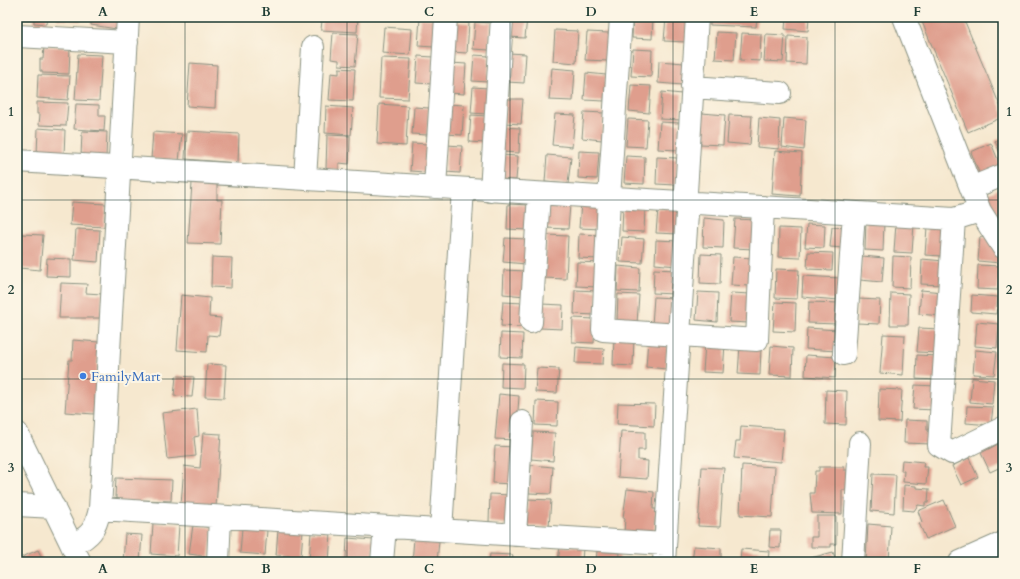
<svg xmlns="http://www.w3.org/2000/svg" width="1020" height="579" font-family="Cardo,serif">
<style>
.building{fill:#df9e8d}
.lines{fill:none;stroke-linecap:round;stroke-linejoin:round}
.minor-casing{stroke:#8a9282;stroke-width:24}
.minor{stroke:#fff;stroke-width:22}
.grid{fill:none;stroke:#1f3d34;stroke-width:1;stroke-opacity:0.55}
.shop-dot{fill:#3f7fe0;stroke:#fcf5e5;stroke-width:1.5}
.labels{text-anchor:middle;dominant-baseline:central;stroke-width:4;stroke-linejoin:round;paint-order:stroke}
.shop-label{font-size:14px;fill:#366cbe;stroke:#fcf5e5;text-anchor:start}
.neatline{fill:none;stroke:#1f3d34;stroke-width:1.5}
.grid-label{font-size:13px;text-anchor:middle;font-weight:bold;fill:#1f3d34}
</style>
<rect width="100%" height="100%" fill="#fcf5e5"/>
<filter id="ink" filterUnits="userSpaceOnUse"><feTurbulence type="fractalNoise" baseFrequency=".025" numOctaves="2"/><feDisplacementMap in="SourceGraphic" scale="8" xChannelSelector="R" yChannelSelector="G"/><feConvolveMatrix kernelMatrix="1 2 1 2 8 2 1 2 1" color-interpolation-filters="sRGB"/></filter>
<filter id="wash" filterUnits="userSpaceOnUse"><feTurbulence type="fractalNoise" baseFrequency=".012" numOctaves="4" result="noise"/><feDisplacementMap in="SourceGraphic" scale="16" xChannelSelector="R" yChannelSelector="G"/><feGaussianBlur stdDeviation="0.9" result="paint"/><feColorMatrix in="noise" values="0 0 0 0 0 0 0 0 0 0 0 0 0 0 0 0 0 1.4 0 .05"/><feComposite in="paint" operator="in"/></filter>
<g filter="url(#wash)">
<rect width="100%" height="100%" fill="#f6e8cf"/>
<g id="blocks">
<path class="building" d="M34,17H47L46,24L34,23Z
M57,17H81V21L57,19Z
M91,17H117V29L91,25Z
M320,17H358L357,32L321,30L322,20H320Z
M476,17H492V20L476,19Z
M510,17H527L525,38L509,37Z
M633,17H653L652,39L632,38Z
M666,17H688L687,42L664,41Z
M710,17H757L756,27L710,25Z
M786,17H809L808,31L785,29Z
M920,17H963L1003,113V117L968,132Z
M420,18L436,19L434,47L418,46Z
M453,22L469,23L467,53L452,52Z
M475,22L491,23L489,50L473,49Z
M384,27L412,29L410,55L382,53Z
M555,30L578,31L576,63L553,61Z
M587,32L609,33L608,61L585,60Z
M717,32L736,33L734,60L715,59Z
M333,33L358,34L355,66L339,65V60L331,59Z
M742,33L761,34L760,61L740,60Z
M766,34L785,35L783,62L764,61Z
M788,36L807,37L806,64L787,63Z
M44,46L70,48L69,74L42,73V71H40V59H43Z
M633,49L652,50L651,77L631,76Z
M509,53L526,54L524,83L507,82Z
M78,54L102,55L99,101L75,100Z
M474,55L489,56L488,82L472,81Z
M418,56L433,57L432,84L416,83Z
M381,58L411,59L408,99L379,98Z
M659,61L684,63L682,85L658,83Z
M190,63L217,65L215,108L187,106Z
M451,63L466,64L464,94L449,93Z
M339,68L355,69L353,101L329,100L331,73L339,74Z
M552,68L575,70L573,101L549,100Z
M586,73L606,75L604,101L584,100Z
M38,75L70,76L68,100L37,98Z
M631,85L651,86L649,113L629,111Z
M473,87L488,88L487,114L471,113Z
M662,92L682,94L680,120L660,119Z
M505,99H523L521,124L504,123Z
M37,102L68,103L66,126L39,125L40,114H37Z
M76,104L99,105V116H105L104,131L74,129Z
M379,104L408,106L406,146L377,144Z
M448,104L464,105L462,135L446,134Z
M326,106L353,108L351,135L325,133Z
M414,107L429,108L427,135L412,134Z
M584,112L604,113L602,140L582,138Z
M702,113L725,115L723,145L700,144Z
M555,114L575,115L572,147L552,145Z
M471,115L487,116L485,143L469,142Z
M729,115L752,116L750,145L727,143Z
M759,118L780,120L779,149L757,147Z
M784,118L806,120L804,150L782,147Z
M628,119L648,120L646,147L626,146Z
M660,122L680,123L678,150L658,149Z
M502,127L520,128L519,153L501,152Z
M38,128L65,130L64,156L37,155Z
M82,131L107,132L106,158L81,157Z
M187,131L239,134L238,163L185,159Z
M153,132L182,134L179,161L151,159Z
M327,135L350,136L349,164L339,163V170L326,169Z
M1003,137V160L995,141Z
M412,143L427,144L425,172L410,171Z
M991,143L1001,167L980,175L971,152Z
M447,145L462,146L460,173L445,172Z
M579,151L599,152L597,179L578,178Z
M775,151L802,153L800,196L772,194Z
M500,155L518,156L516,180L499,179Z
M547,155L571,157L568,184L545,182Z
M626,156L645,157L644,184L624,183Z
M657,157L677,158L676,185L656,184Z
M192,183L217,184V200H222L220,244L188,243Z
M1003,187V215L995,219L985,195Z
M72,202L106,204L104,227L70,225Z
M581,203L603,204L601,229L579,228Z
M508,204L530,205L528,230L507,229Z
M548,204L570,205L568,229L546,228Z
M623,206L645,208L644,232L622,231Z
M658,209L680,210L679,234L656,233Z
M704,218L724,220L723,248L703,247Z
M735,219L755,220L754,249L733,248Z
M866,221L884,222L883,251L865,250Z
M896,223L914,224L912,253L894,252Z
M807,224L825,225L824,248L805,247Z
M832,227L845,228L844,248L830,247Z
M927,227H944L943,256L925,255Z
M779,228L801,229L800,258L778,257Z
M76,229L100,230L98,262L74,260Z
M21,234L43,235L40,270L19,268Z
M579,234L601,235L599,259L578,258Z
M547,235L568,236L566,279L544,278Z
M622,237L644,239L642,263L620,262Z
M980,237L991,238L1000,248V263L978,261Z
M505,238L527,239L526,264L503,262Z
M656,240L678,241L677,266L655,264Z
M808,252L833,253L832,270L807,269Z
M701,254L721,255L720,284L700,283Z
M862,256L884,258L882,282L860,280Z
M893,256L911,257L910,288L892,287Z
M212,257L232,258L231,288L211,287Z
M733,257L753,258L751,286L731,285Z
M47,258L71,259V277L46,276Z
M922,259L944,261L942,285L921,284Z
M577,262L599,263L598,287L576,286Z
M978,265L1000,266L998,290L977,289Z
M618,266L640,268L639,292L617,291Z
M654,269L676,270L674,294L653,293Z
M776,269L799,270L797,299L775,298Z
M504,270L526,271L525,296L503,294Z
M803,276L840,278L839,300L802,297Z
M61,283L87,284L86,293L102,294L101,318H59Z
M575,290L597,291L596,315L574,314Z
M921,290L943,292L941,316L919,314Z
M698,292L718,293L717,322L696,320Z
M731,293L751,294L749,323L729,322Z
M891,293L909,294L908,325H890Z
M618,294L639,295L637,323L617,322Z
M181,295L210,298L209,317L221,318L219,336L208,335L207,352L177,350Z
M972,295L998,297L996,314L971,312Z
M654,297L674,298L672,326L652,325Z
M858,299L880,300L879,324L857,323Z
M503,302L524,303L523,327L501,326Z
M775,302L796,303L795,332L773,331Z
M809,302L839,303L838,324L808,323Z
M541,304L563,305L562,329L540,328Z
M573,318L595,319L594,343L572,342Z
M977,322L999,324L997,348L975,346Z
M807,328L838,330L836,351L806,349Z
M919,328L940,329L939,353L917,352Z
M501,333L523,334L522,358L500,357Z
M883,334L905,335L903,375L880,373Z
M614,336L634,337L633,366L613,365Z
M648,339L668,340L666,369L646,367Z
M73,340L99,342L94,414L65,412L69,360H72Z
M705,343L725,344L723,373L703,372Z
M740,345L761,347L760,375L738,374Z
M771,346L793,348L792,376L769,375Z
M576,347L604,349L603,364L575,363Z
M975,350L997,352L994,375L973,374Z
M806,355L836,357L835,378L805,376Z
M917,355L939,356L938,380L916,379Z
M502,363L524,364L523,388L501,387Z
M207,364L226,365L224,398L205,397Z
M537,368L559,369L557,393L535,392Z
M176,376L194,377L192,397L174,396Z
M972,378L994,380L992,404L970,402Z
M1001,383H1003V402H999Z
M915,385L936,386L935,410L913,409Z
M879,389L902,390L900,422L878,421Z
M826,390L847,391L846,425L825,424Z
M499,394L519,396L516,440L495,439Z
M536,401L558,402L557,426L535,425Z
M618,403L655,404L654,426L617,424Z
M967,406L993,407L991,425L966,423Z
M197,409L199,436L194,437L196,456L167,459L162,413Z
M905,420L927,421V430H932V444L904,443Z
M741,426L784,429L781,462L734,458L736,441H740Z
M621,431L645,432V450H638V460L648,461L647,479L618,477Z
M533,432L555,433L553,461L531,459Z
M203,433L221,434L216,507L181,505L184,466L200,468Z
M998,444L1003,454V466L990,472L981,453Z
M495,446L515,447L512,484L493,483Z
M969,458L978,477L961,485L952,466Z
M902,460L924,462L923,467H928L926,484L903,482L904,471H901Z
M531,465L553,467L551,494L529,493Z
M742,465L775,467L772,517L740,515Z
M702,467L724,468L720,527L698,526Z
M819,467H844V470H847L846,490H842V514L812,513L810,493H814L815,471H819Z
M873,474L896,475L894,513L871,511Z
M116,478L172,480L171,501L141,500V504L117,501V496H115Z
M904,485L916,486V488L929,489L928,503H925V506L918,505L914,511L903,510Z
M627,489L654,492L653,509H656L654,535L624,533L625,518H623Z
M490,494L511,495L509,524L489,522Z
M528,499L551,500L549,527L526,526Z
M944,500L955,526L926,539L919,523L922,522L918,511Z
M817,516H836V544H831V547H811V537H817Z
M153,523L179,525L177,556L151,554Z
M868,524L891,526L889,562H866Z
M193,525L213,528L209,557L189,554Z
M242,528L267,530L265,555L240,553Z
M278,530L303,531L301,557L276,555Z
M770,530H781L780,548L769,547Z
M311,532L331,533L329,562H309Z
M125,534L142,535L140,562H123Z
M347,538L374,540L372,562L346,560Z
M414,539L439,541L437,562H412Z
M560,546L583,548L582,562H558Z
M694,546L721,548V562H692Z
M741,549L769,551L768,562H740Z
M38,550L44,562H25L22,557Z
M597,551L620,553L619,562H596Z
M833,552L836,562H808L807,559Z
M490,554L513,555L512,562H489Z
M239,559L264,560V562H239Z
M630,559L656,561V562H630Z
M152,560L167,561V562H152Z
M450,560L465,561V562H450Z"/>
</g>
</g>
<g filter="url(#ink)">
<use href="#blocks" fill-opacity="0" stroke="#8a9282" stroke-width="1"/>
<g class="lines">
<g class="minor-casing">
<path id="minor" d="M621,17L609,198L603,330L757,340L763,207
M904,17L980,211L1003,247
M17,36L127,42
M692,87L780,93
M17,161L954,219L980,211
M305,179L313,47
M435,187L446,17
M971,188L1003,175
M491,191L502,17
M954,219L939,445L952,453L1003,428
M531,322L539,194
M844,354L854,213
M17,433L80,562
M17,505L54,507
M100,509L665,544
M441,530L463,189
M515,535L522,422
M72,546C91,535 95,531 100,509L128,17
M218,562L220,517
M382,562L385,527
M664,562L687,214L686,192L697,17
M853,562L860,443
M960,562L1003,543"/>
</g>
<use href="#minor" class="minor"/>
</g>
</g>
<path class="grid" d="M185,17V562M347,17V562M510,17V562M673,17V562M835,17V562M17,200H1003M17,379H1003"/>
<circle class="shop-dot" cx="83" cy="376" r="4"/>
<g class="labels">
<g class="shop-label">
<text x="91" y="376">FamilyMart</text>
</g>
</g>
<rect width="1020" height="579" fill="none" stroke="#fcf5e5" stroke-width="44"/>
<rect x="22" y="22" width="976" height="535" class="neatline"/>
<g class="grid-label">
<text x="103" y="16">A</text>
<text x="266" y="16">B</text>
<text x="429" y="16">C</text>
<text x="591" y="16">D</text>
<text x="754" y="16">E</text>
<text x="917" y="16">F</text>
<text x="11" y="116">1</text>
<text x="1009" y="116">1</text>
<text x="11" y="294">2</text>
<text x="1009" y="294">2</text>
<text x="11" y="472">3</text>
<text x="1009" y="472">3</text>
<text x="103" y="573">A</text>
<text x="266" y="573">B</text>
<text x="429" y="573">C</text>
<text x="591" y="573">D</text>
<text x="754" y="573">E</text>
<text x="917" y="573">F</text>
</g>
</svg>
